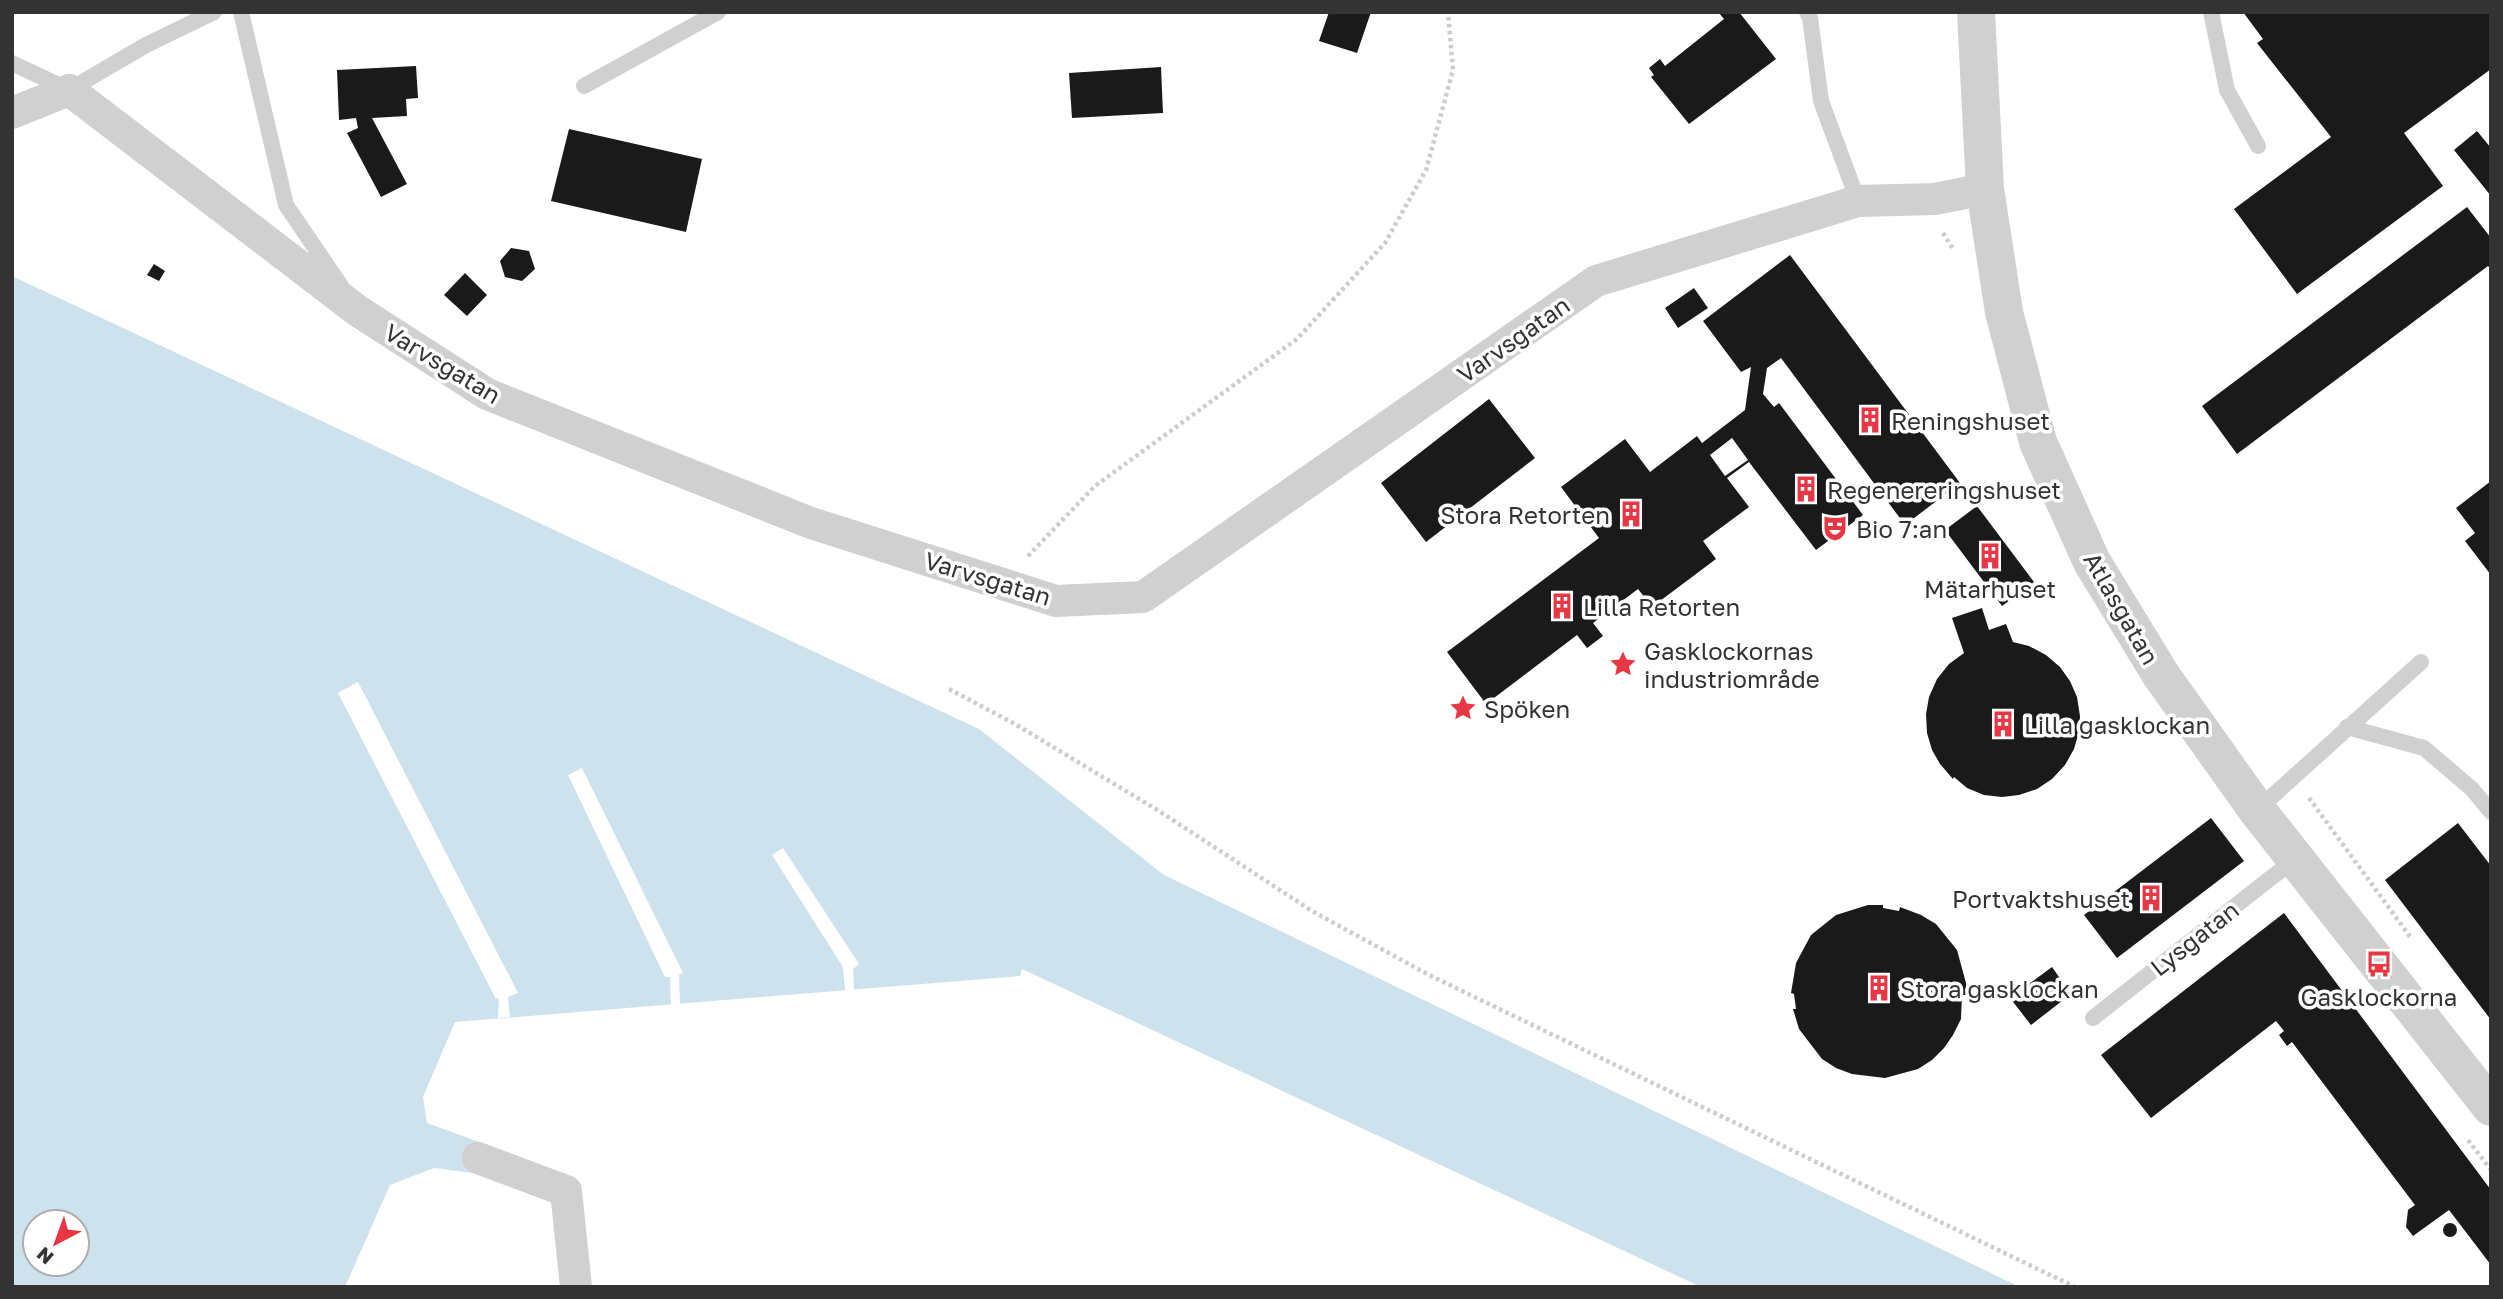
<svg xmlns="http://www.w3.org/2000/svg" width="2503" height="1299" font-family="'Golos Text',sans-serif">
<style>
.water{fill:#cee2ee;fill-rule:evenodd}
.pier{fill:#fff}
.building{fill:#1a1a1a;fill-rule:evenodd}
.lines{fill:none;stroke-linecap:round;stroke-linejoin:round}
.path{stroke:#cdcdcd;stroke-width:4.5;stroke-dasharray:3.5 3.5;stroke-linecap:butt}
.service{stroke:#d0d0d0;stroke-width:16}
.minor{stroke:#d0d0d0;stroke-width:32}
.tertiary{stroke:#d0d0d0;stroke-width:38}
.labels{text-anchor:middle;dominant-baseline:central;stroke-width:7;stroke-linejoin:round;paint-order:stroke}
.street-label{font-size:24px;fill:#333;stroke:#fff}
.poi-label{font-size:24px;fill:#333;stroke:#fff;text-anchor:start}
</style>
<rect width="100%" height="100%" fill="#fff"/>
<path class="water" d="M12,276L979,729L1164,875L2020,1287H1701L1022,969L1020,976L455,1022L423,1097L427,1123L482,1143L473,1173L434,1168L390,1185L345,1287H12ZM35,1222H77V1264H35Z"/>
<path class="pier" d="M358,682L518,993L508,997L510,1017L498,1018L499,998L496,999L338,693Z
M582,768L683,973L679,975L680,1004H671L670,977H665L568,775Z
M783,848L859,964L853,969L854,990H845L843,967L772,855Z"/>
<path class="building" d="M1329,12H1371L1357,53L1319,41Z
M1720,12H1739L1776,59L1689,124L1651,77L1654,75L1649,68L1660,59L1665,66L1724,19L1719,13Z
M2243,12H2491V69L2404,133L2443,186L2297,294L2234,209L2331,137L2257,43L2263,39Z
M416,66L418,98L406,99L407,116L372,118L407,184L381,197L347,133L358,128L356,118L339,120L337,70Z
M1161,67L1163,113L1072,118L1069,73Z
M569,129L702,159L686,232L551,201Z
M2477,131L2491,148V196L2454,150Z
M2467,207L2491,238V269L2488,266L2237,454L2202,406Z
M511,248L529,251L535,269L522,281L505,277L500,261Z
M1790,255L1960,483L1905,525L1781,358L1767,368L1763,394L1774,407L1779,403L1863,515L1816,550L1749,462L1727,478L1749,507L1703,541L1716,559L1652,607L1638,589L1593,623L1603,636L1587,648L1577,635L1486,704L1447,652L1599,538L1561,487L1625,439L1650,472L1697,436L1702,443L1745,410L1751,367L1741,372L1703,321ZM1732,438L1748,460L1725,476L1710,455Z
M154,264L165,271L159,281L147,275Z
M465,273L487,295L467,316L444,295Z
M1694,288L1708,308L1678,328L1665,308Z
M1489,399L1535,458L1426,542L1381,483Z
M2491,481V575L2465,541L2475,533L2456,508Z
M1977,506L2034,582L2002,606L1945,530Z
M1982,608L1989,630L2006,624L2013,642L2029,646L2046,655L2060,667L2070,681L2077,697L2080,716L2079,732L2074,749L2065,765L2052,779L2037,789L2019,795L2002,797L1984,795L1967,788L1954,777L1953,779L1940,764L1932,750L1927,733L1926,714L1929,697L1937,679L1949,664L1964,653L1952,618Z
M2211,818L2244,861L2117,958L2084,915Z
M2458,823L2491,866V1020L2385,880Z
M1868,905H1883V908L1899,911L1900,907L1921,915L1936,924L1957,950L1966,983L1967,995H1962L1961,1019L1953,1035L1944,1048L1932,1060L1918,1069L1885,1078L1852,1074L1836,1068L1822,1059L1799,1029L1793,1009H1796L1794,994L1791,993L1796,963L1811,935L1836,915Z
M2284,913L2491,1190V1265L2449,1210L2413,1236L2406,1227L2408,1210L2415,1205L2292,1042L2287,1046L2279,1035L2284,1031L2276,1021L2151,1118L2101,1055Z
M2052,967L2071,994L2031,1025L2010,998Z
M2443 1230a7 7 0 1 1 14 0a7 7 0 1 1-14 0Z"/>
<g class="lines">
<path class="path" d="M1943,233L1953,249
M1028,556L1095,486L1297,339L1385,243L1426,170L1453,70L1448,12
M949,689L1015,724L1159,811L1312,911L1429,975L2075,1287
M2309,798L2411,938
M2468,1140L2491,1170"/>
<path class="service" d="M241,12L286,205L341,286
M1807,12L1810,18L1821,101L1858,201
M2211,12L2227,90L2258,146
M12,63L69,90L146,45L214,12
M584,86L718,12
M2347,727L2424,748L2472,789L2491,812
M2257,810L2421,662
M2093,1018L2272,877L2297,859"/>
<path class="minor" d="M12,113L69,90L358,311L487,394L811,523L1056,601L1143,597L1596,281L1858,201L1935,199L1985,189
M478,1158L566,1191L576,1287"/>
<path class="tertiary" d="M1976,12L1985,189L2004,312L2038,442L2092,562L2161,675L2257,810L2491,1107"/>
</g>
<defs>
<g id="building-bare" transform="scale(2.1)"><path d="M-4-6H4V6H1V3H-1V6H-4ZM-2.5-4.3h1.7v1.8h-1.7ZM.8-4.3h1.7v1.8H.8ZM-2.5-1h1.7V.8h-1.7ZM.8-1h1.7V.8H.8Z" fill="#e73744" stroke="#fff" stroke-width="2.5" paint-order="stroke"/></g>
<g id="theatre-bare" transform="scale(2.1)"><path d="M-5-5.5Q0-4 5-5.5V0Q5 5 0 6Q-5 5-5 0ZM-3.3-2.5H-1v1.5H-3.3ZM1-2.5H3.3v1.5H1ZM-2.8 1Q0 5.5 2.8 1Z" fill="#e73744" stroke="#fff" stroke-width="2.5" paint-order="stroke"/></g>
<g id="sight-bare" transform="scale(2.1)"><path d="M0-6L1.8-2.2L6-1.7L2.9 1.2L3.7 5.4L0 3.3L-3.7 5.4L-2.9 1.2L-6-1.7L-1.8-2.2Z" fill="#e73744" stroke="#fff" stroke-width="2.5" paint-order="stroke"/></g>
<g id="bus-bare" transform="scale(2.1)"><path d="M-5-6H5V4H4V6H2V4H-2V6H-4V4H-5ZM-3.5-4V0h7V-4ZM-3.5 1.2v1.5H-2V1.2ZM2 1.2v1.5H3.5V1.2Z" fill="#e73744" stroke="#fff" stroke-width="2.5" paint-order="stroke"/></g>
</defs>
<g fill-rule="evenodd">
<use href="#building-bare" x="1870" y="420"/>
<use href="#building-bare" x="1806" y="489"/>
<use href="#building-bare" x="1631" y="514"/>
<use href="#theatre-bare" x="1835" y="528"/>
<use href="#building-bare" x="1990" y="556"/>
<use href="#building-bare" x="1562" y="606"/>
<use href="#sight-bare" x="1623" y="664"/>
<use href="#sight-bare" x="1463" y="708"/>
<use href="#building-bare" x="2003" y="724"/>
<use href="#building-bare" x="2151" y="898"/>
<use href="#bus-bare" x="2379" y="964"/>
<use href="#building-bare" x="1879" y="988"/>
</g>
<g class="labels">
<g class="street-label">
<text transform="translate(1513 339) rotate(-35)">Varvsgatan</text>
<text transform="translate(443 363) rotate(31)">Varvsgatan</text>
<text transform="translate(988 578) rotate(17)">Varvsgatan</text>
<text transform="translate(2122 608) rotate(60)">Atlasgatan</text>
<text transform="translate(2194 938) rotate(-38)">Lysgatan</text>
</g>
<g class="poi-label">
<text x="1891" y="420">Reningshuset</text>
<text x="1827" y="489">Regenereringshuset</text>
<text x="1610" y="514" text-anchor="end">Stora Retorten</text>
<text x="1856" y="528">Bio 7:an</text>
<text x="1990" y="588" text-anchor="middle">Mätarhuset</text>
<text x="1583" y="606">Lilla Retorten</text>
<text x="1644" y="650">Gasklockornas<tspan x="1644" dy="28">industriområde</tspan></text>
<text x="1484" y="708">Spöken</text>
<text x="2024" y="724">Lilla gasklockan</text>
<text x="2130" y="898" text-anchor="end">Portvaktshuset</text>
<text x="1900" y="988">Stora gasklockan</text>
<text x="2379" y="996" text-anchor="middle">Gasklockorna</text>
</g>
</g>
<rect width="2503" height="1299" fill="none" stroke="#333333" stroke-width="28"/>
<g transform="translate(56 1243) rotate(221)"><circle r="33" fill="#ffffff" stroke="#adadad" stroke-width="2"/>
<path d="M0-5L12 26L0 18L-12 26Z" fill="#e73744"/>
<text y="-10" font-size="19" font-weight="bold" text-anchor="middle" fill="#333333">N</text>
</g>
</svg>
